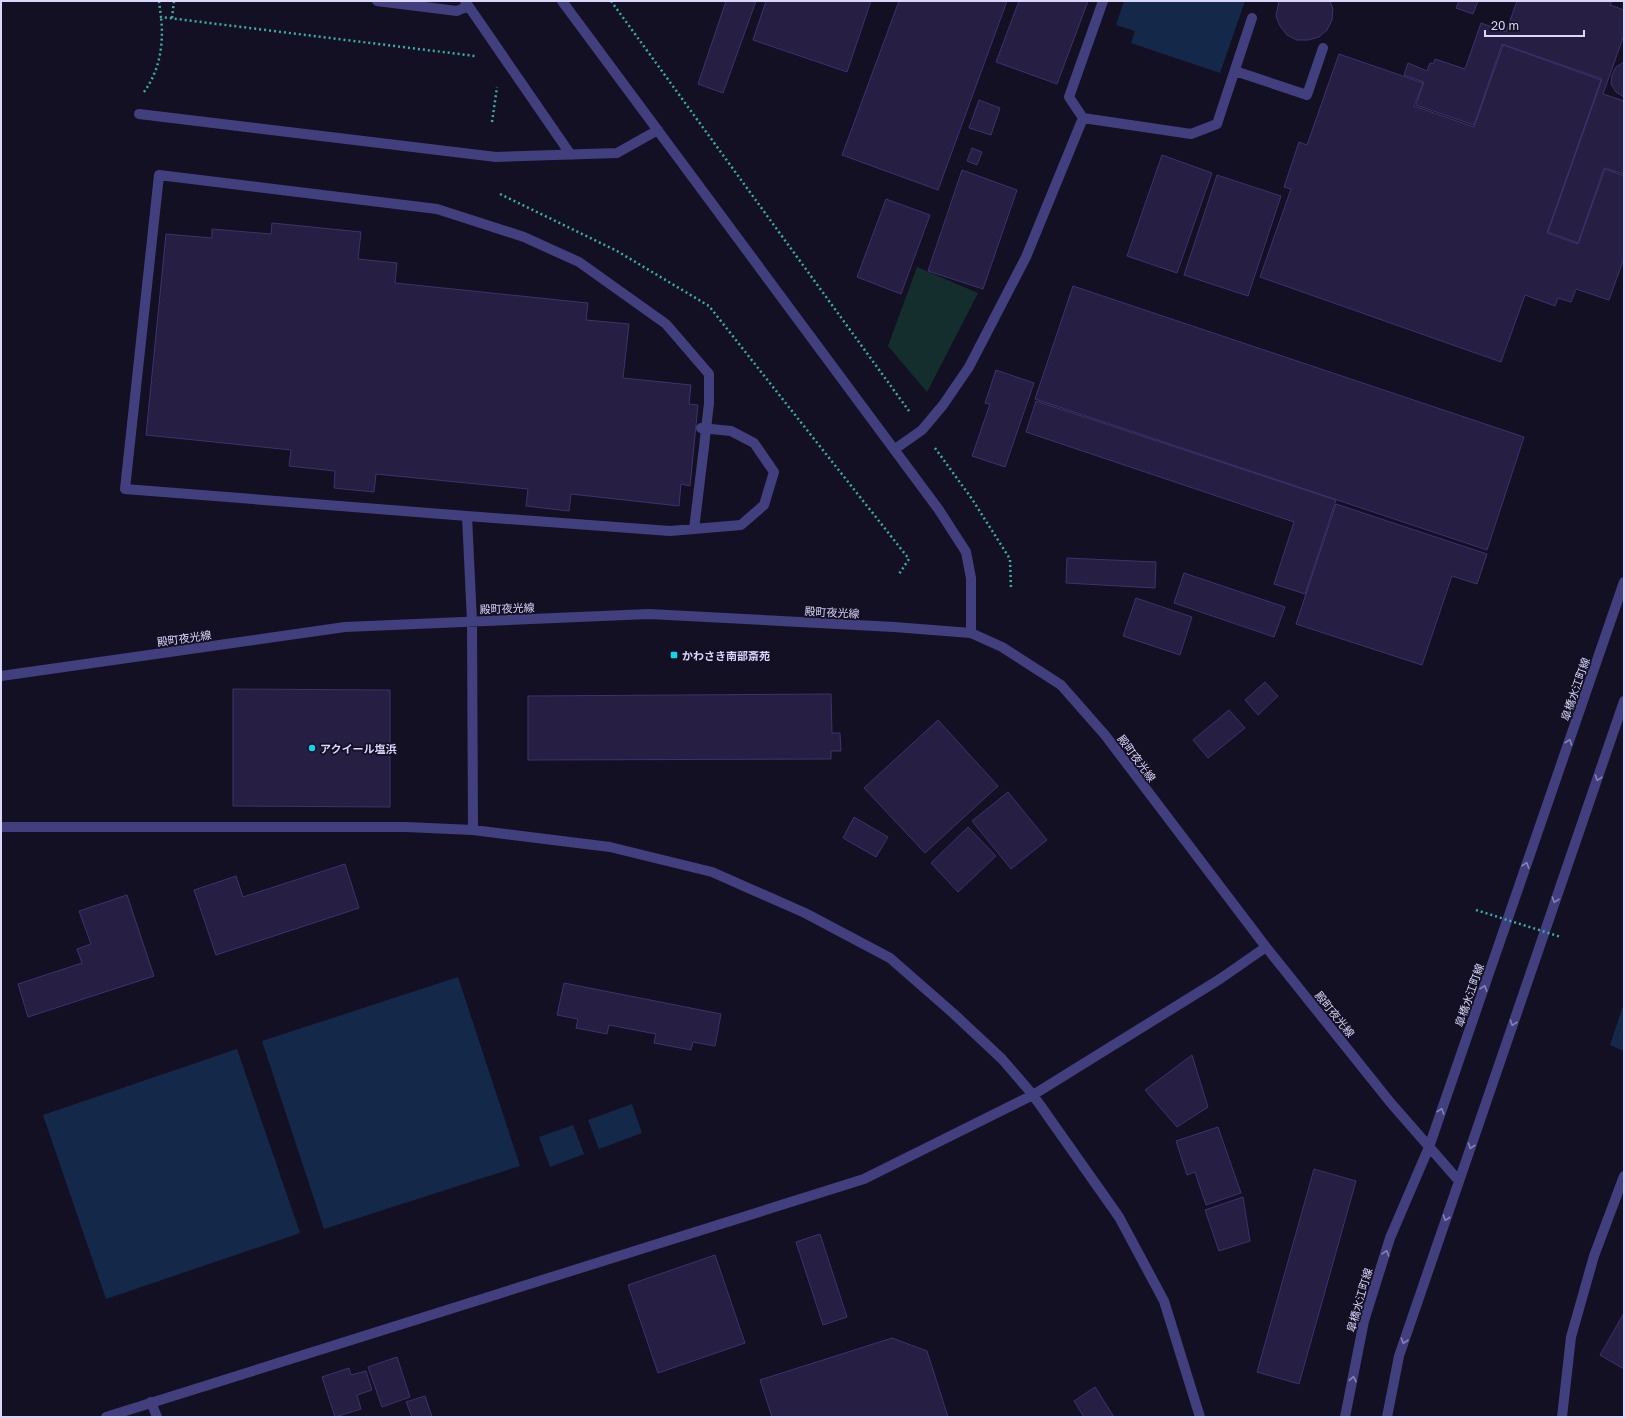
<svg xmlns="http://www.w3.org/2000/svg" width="1625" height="1418" font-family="'Golos Text','Noto Sans JP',sans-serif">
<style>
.green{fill:#142d2d}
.water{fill:#14284a}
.building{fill:#261e43;stroke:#3e326d}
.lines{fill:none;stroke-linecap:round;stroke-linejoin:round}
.path{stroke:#39ada8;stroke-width:2.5;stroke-dasharray:2 3;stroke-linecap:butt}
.minor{stroke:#423f7f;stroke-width:10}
.path-bridge{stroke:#39ada8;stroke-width:2.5;stroke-dasharray:2 3;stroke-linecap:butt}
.minor-bridge{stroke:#423f7f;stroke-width:10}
.oneway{stroke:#8783b7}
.poi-dot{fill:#13d4ec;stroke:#141024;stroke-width:1.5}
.labels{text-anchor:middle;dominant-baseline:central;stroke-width:3.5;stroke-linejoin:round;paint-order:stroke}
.street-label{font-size:11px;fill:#dbd6fc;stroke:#141024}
.poi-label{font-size:11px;font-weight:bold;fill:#dbd6fc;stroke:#141024;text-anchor:start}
</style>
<rect width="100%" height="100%" fill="#141024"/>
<path class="green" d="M917,267L978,293L927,392L888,346Z"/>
<path class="water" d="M1124,1H1245L1220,73L1131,43L1135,31L1116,25Z
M458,977L520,1166L324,1229L262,1041Z
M1624,1003V1051L1610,1045Z
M237,1049L300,1233L106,1299L43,1115Z
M632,1104L642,1133L599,1149L588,1120Z
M573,1125L584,1154L550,1167L539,1137Z"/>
<path class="building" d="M726,1H756L723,93L698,84Z
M766,1H871L847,72L753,40Z
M899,1H1007L938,190L842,155Z
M1019,1H1088L1057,84L996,62Z
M1279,1H1330L1333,9L1332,20L1327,30L1319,37L1308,40H1297L1287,35L1280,26L1276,16Z
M1459,1H1478L1473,14L1456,8Z
M1517,1H1612L1610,5L1624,10V35L1603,94L1624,101V174L1604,168L1578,243L1548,232L1602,79L1502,44L1474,125L1416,105L1424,82L1404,75L1408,63L1427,71L1430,63L1433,64L1435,59L1465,69L1481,23L1506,32Z
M1503,45L1601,80L1547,233L1578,244L1605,169L1624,176V258L1609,300L1576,289L1571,302L1558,298L1555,306L1525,295L1501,362L1260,277L1291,189L1284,187L1299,142L1307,145L1339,54L1423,83L1414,106L1474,127Z
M1624,62V97L1616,92L1611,84L1612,75L1616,67Z
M979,100L1000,108L991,135L969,128Z
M972,148L982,152L977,165L967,161Z
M1162,155L1212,173L1177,273L1127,256Z
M962,170L1017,190L983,289L928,271Z
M1217,175L1281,196L1248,296L1184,275Z
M886,199L930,215L901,294L857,277Z
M272,223L361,232L358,259L397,263L395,283L588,303L586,320L629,324L623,378L691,385L689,404L698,405L690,486L681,484L679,506L571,494L569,511L526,506L528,489L376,474L374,492L334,488L335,471L289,466L291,450L146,435L166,234L212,238V229L271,234Z
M1073,286L1524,437L1487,550L1035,399Z
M996,370L1034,383L1005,467L972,456L990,404L985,403Z
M1036,401L1336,500L1305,594L1274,584L1294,522L1026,432Z
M1336,504L1487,554L1477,584L1452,576L1422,665L1296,624Z
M1067,558L1156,562L1155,588L1066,583Z
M1184,573L1285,607L1274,637L1174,603Z
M1136,598L1192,617L1180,655L1123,636Z
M1265,682L1278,696L1258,715L1245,700Z
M233,689L390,690V807L233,806Z
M831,694L832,733H840L841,751H831V759L528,760V696Z
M1229,710L1245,728L1208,758L1193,740Z
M938,720L998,786L925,853L864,788Z
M1008,792L1047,840L1011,869L972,821Z
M854,817L888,837L876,857L843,838Z
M968,827L996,856L958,892L931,863Z
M345,864L359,908L216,955L194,890L236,876L243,897Z
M127,895L154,976L28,1017L18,984L82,963L77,949L91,944L79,911Z
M564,983L721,1014L715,1046L693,1042L691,1050L654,1043L656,1034L609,1025L607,1034L576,1028L578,1019L557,1015Z
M1192,1055L1208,1107L1177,1127L1145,1090Z
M1218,1127L1241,1193L1206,1205L1195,1172L1187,1175L1176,1141Z
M1314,1169L1356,1181L1299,1384L1257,1372Z
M1243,1197L1250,1241L1219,1251L1205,1210Z
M820,1234L847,1317L823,1325L796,1242Z
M715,1255L745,1343L658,1373L628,1285Z
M1624,1313V1369L1600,1355Z
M892,1338L927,1351L948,1417H772L760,1380Z
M397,1357L410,1397L382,1407L368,1367Z
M349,1368L351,1375L366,1371L372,1390L357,1395L361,1409L335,1417L322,1377Z
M1095,1387L1114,1417H1084L1074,1401Z
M425,1396L432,1417H412L406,1402Z"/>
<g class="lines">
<path class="path" d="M159,1L161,17L475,56
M611,1L909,411
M172,18L174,1
M144,92C160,70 164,43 161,17
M492,122L497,87
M500,194L617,251L709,306L909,559L899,574
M935,448L972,499L1010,559L1011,590"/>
<path class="minor" d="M377,1L457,11L468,6
M465,1L571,155
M562,1L939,510L966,552L971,578V633
M1235,71L1307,95L1323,48
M139,114L496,157L617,153L658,130
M1083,118L1191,134L1217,124L1252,18
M895,449L922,430L943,405L969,367L1026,257L1083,118L1069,97L1103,1
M467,516L125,489L159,175L437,209L524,237L579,262L666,324L709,374V403
M694,529L704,447
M1,676L345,627L649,614L894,627L971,633L1002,647L1061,685L1105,735L1266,947L1390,1102L1459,1181
M1,827H406L473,830L610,847L712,872L805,913L890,958L954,1014L1002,1059L1033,1095L1119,1217L1164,1301L1200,1417
M473,830L472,622L467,516L670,531L741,525L764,505L774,472L754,443L731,431L701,428
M151,1402L157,1417
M106,1417L864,1179L1033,1095L1220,979L1266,947
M1345,1417L1364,1321L1390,1238L1429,1147L1624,582
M1387,1417L1399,1356L1624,701
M1562,1417L1571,1337L1594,1256L1624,1176"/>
<path class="path-bridge" d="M1476,910L1561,937"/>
<path class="minor-bridge" d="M704,447L709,403"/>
</g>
<defs><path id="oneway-chevron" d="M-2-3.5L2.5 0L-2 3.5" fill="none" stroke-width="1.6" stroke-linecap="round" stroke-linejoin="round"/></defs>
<g class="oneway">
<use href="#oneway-chevron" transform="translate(1569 742) rotate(-71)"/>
<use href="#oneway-chevron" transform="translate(1598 778) rotate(109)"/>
<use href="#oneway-chevron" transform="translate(1526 865) rotate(-71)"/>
<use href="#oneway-chevron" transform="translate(1555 900) rotate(109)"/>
<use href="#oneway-chevron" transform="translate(1484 988) rotate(-71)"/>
<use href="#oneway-chevron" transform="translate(1513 1023) rotate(109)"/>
<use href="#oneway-chevron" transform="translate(1441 1111) rotate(-71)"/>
<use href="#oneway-chevron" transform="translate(1471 1146) rotate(109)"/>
<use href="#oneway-chevron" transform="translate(1446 1218) rotate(109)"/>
<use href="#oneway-chevron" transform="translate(1386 1253) rotate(-72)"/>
<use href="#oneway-chevron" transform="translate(1404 1341) rotate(109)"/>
<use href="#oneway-chevron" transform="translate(1353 1379) rotate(-79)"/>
</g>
<g class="poi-dot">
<rect x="670" y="651" width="8" height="8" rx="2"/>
<circle cx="312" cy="748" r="4"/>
</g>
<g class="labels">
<g class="street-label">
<text transform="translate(507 608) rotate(-2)">殿町夜光線</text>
<text transform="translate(832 612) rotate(3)">殿町夜光線</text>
<text transform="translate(184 638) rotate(-8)">殿町夜光線</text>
<text transform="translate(1575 689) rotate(-71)">皐橋水江町線</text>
<text transform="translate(1137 758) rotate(53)">殿町夜光線</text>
<text transform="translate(1469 995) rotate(-71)">皐橋水江町線</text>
<text transform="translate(1335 1014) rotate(51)">殿町夜光線</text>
<text transform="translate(1359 1300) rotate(-74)">皐橋水江町線</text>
</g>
<g class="poi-label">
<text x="682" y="655">かわさき南部斎苑</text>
<text x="320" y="748">アクイール塩浜</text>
</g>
</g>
<rect width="1625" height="1418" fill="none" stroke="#dbd6fc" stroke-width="4"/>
<path d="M1485 30v6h99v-6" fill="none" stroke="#dbd6fc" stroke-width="2"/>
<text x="1491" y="30" font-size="12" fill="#dbd6fc" stroke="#141024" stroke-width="3" paint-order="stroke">20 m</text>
</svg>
